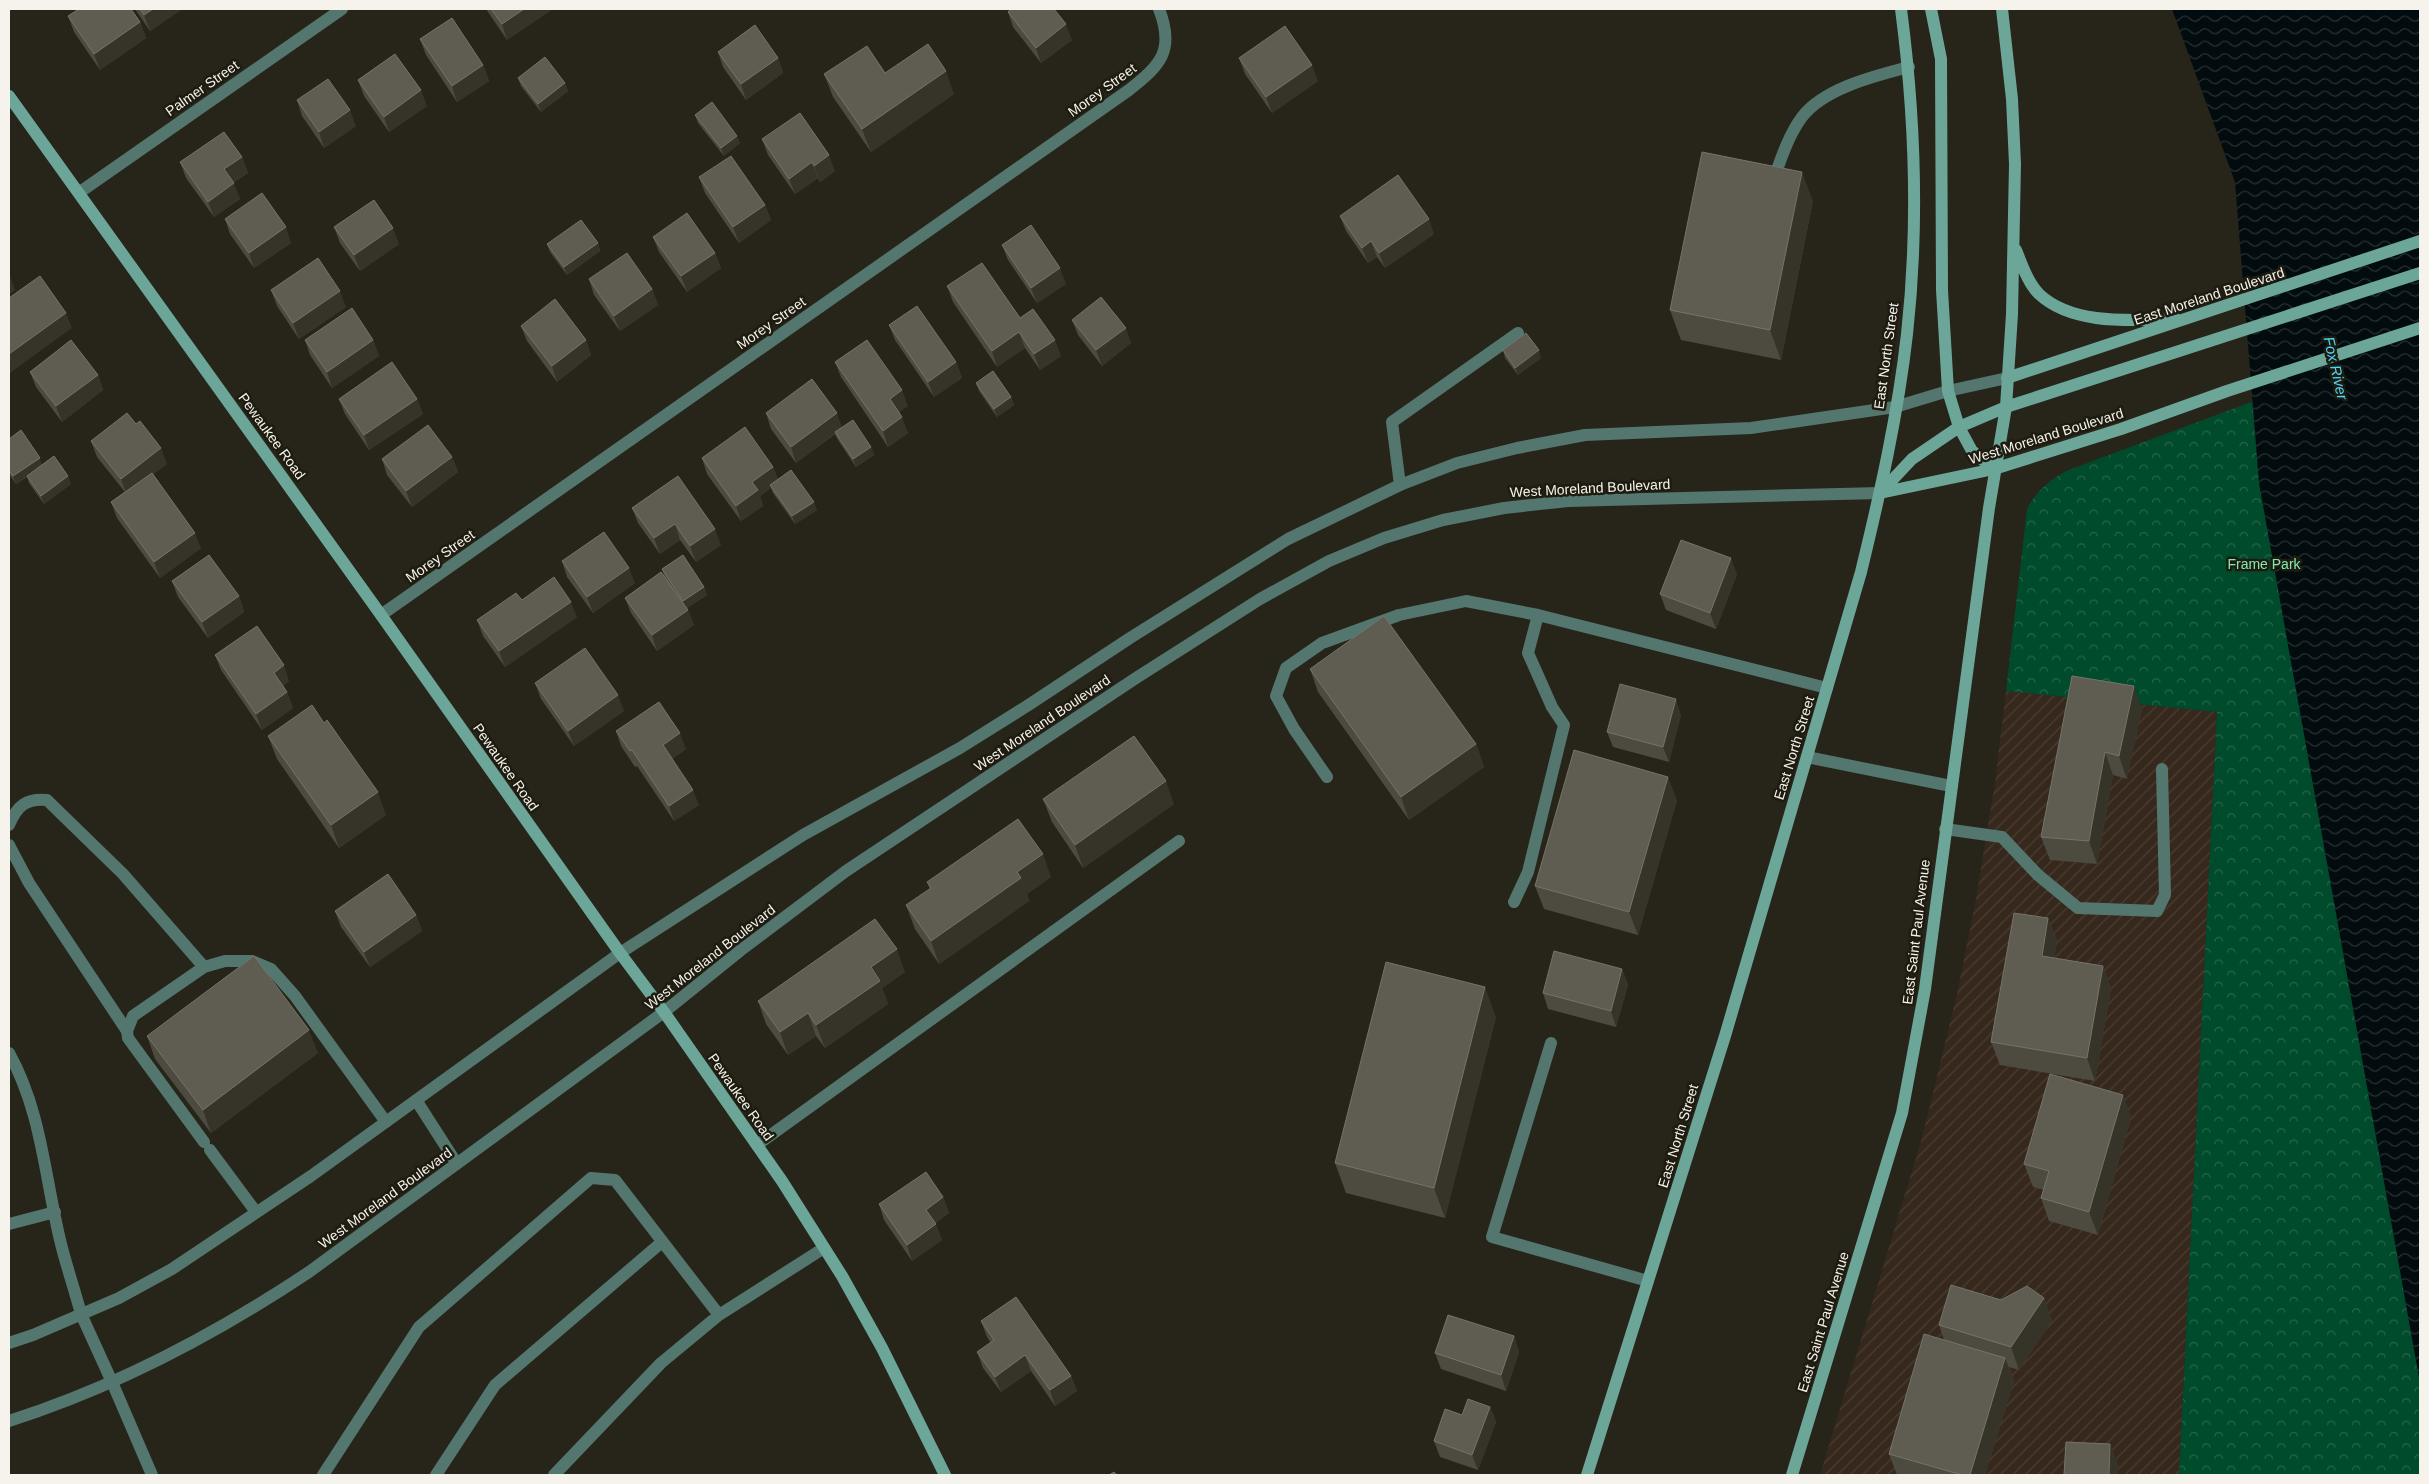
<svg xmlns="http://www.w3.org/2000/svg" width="2429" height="1484" font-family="Helvetica,sans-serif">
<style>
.industrial{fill:url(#industrial-furrows)}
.park{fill:url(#park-crowns)}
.water{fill:url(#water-waves)}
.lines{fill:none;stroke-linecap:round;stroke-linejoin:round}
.service{stroke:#53776e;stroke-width:12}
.minor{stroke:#53776e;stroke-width:12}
.tertiary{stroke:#53776e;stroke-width:12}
.secondary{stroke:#6ca699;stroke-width:12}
.wall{fill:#4d4a3f}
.shaded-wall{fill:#363328}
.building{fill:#5f5c52;stroke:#76746a}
.labels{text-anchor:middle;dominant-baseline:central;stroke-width:5;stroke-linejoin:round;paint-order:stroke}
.street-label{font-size:14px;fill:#f5f3ec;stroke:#1e1b10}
.park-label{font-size:14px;fill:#83e9b1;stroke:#1e1b10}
.water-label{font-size:15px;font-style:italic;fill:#4ed9f9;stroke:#1e1b10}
</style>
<defs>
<pattern id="industrial-furrows" width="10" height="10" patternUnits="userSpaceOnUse" patternTransform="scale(1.25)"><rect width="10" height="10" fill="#36281c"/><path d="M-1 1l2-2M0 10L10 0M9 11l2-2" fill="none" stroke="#4a3d32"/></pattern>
<pattern id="park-crowns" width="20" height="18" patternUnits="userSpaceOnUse" patternTransform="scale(1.25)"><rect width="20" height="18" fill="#004b2c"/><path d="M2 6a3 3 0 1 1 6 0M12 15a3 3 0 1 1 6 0" fill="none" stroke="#26654b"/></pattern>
<pattern id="water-waves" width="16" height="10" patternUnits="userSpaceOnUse" patternTransform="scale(1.25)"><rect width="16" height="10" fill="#020c0f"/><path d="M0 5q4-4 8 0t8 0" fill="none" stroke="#283032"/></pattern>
</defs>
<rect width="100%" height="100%" fill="#272419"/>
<path class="industrial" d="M2006,691L2217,712L2179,1475H1820L1922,1138L1957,994L1976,899L1995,782Z"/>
<path class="park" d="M2420,339V1475H2179L2217,712L2006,691L2027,509C2036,491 2049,481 2066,471Z"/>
<path class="water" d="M2172,9H2420V1383L2259,483L2235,182Z"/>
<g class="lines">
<path class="service" d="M1773,181C1781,159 1788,136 1802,117C1824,88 1875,76 1909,67
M1400,485L1392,422L1518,333
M1807,757L1951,786
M1327,777L1294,729L1276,696L1286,668L1322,643L1399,615L1466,601L1538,615
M9,825C17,806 26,798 47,800L123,874L204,967
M1945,829L2002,837L2038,875L2078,908L2157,911L2165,895L2162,769
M9,845L29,883L127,1031
M1514,902L1528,872L1564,725L1552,707L1528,653L1538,615L1827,688
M1551,1043L1492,1237L1648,1281
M9,1053C42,1112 45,1180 61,1244C67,1268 75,1291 81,1314
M204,1142L128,1038L127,1031L133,1016L204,967L225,961H252L271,969L295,996L386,1122
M757,1145L1179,841
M210,1150L256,1212
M9,1224L55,1212
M112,1382L152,1475
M323,1475L419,1327L591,1178L615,1180L719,1315
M436,1475L495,1385L662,1242
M554,1475L661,1363L719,1315L824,1248"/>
<path class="minor" d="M80,192L342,9
M381,615L1129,90C1161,65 1175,50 1159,9"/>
<path class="tertiary" d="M416,1100L457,1164
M81,1314L112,1382
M9,1343L33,1335L119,1298L172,1269L311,1176L620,953L803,835L960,748L1027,706L1130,638L1288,539L1400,485L1457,463L1517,448L1585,435L1751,428L1895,407L1948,391L2007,378
M9,1421C116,1387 216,1334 309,1272L664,1012L741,950L846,871L1136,678L1260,599L1329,561L1384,538L1443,520L1504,508L1568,501L1880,493"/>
<path class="secondary" d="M1931,9L1941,59L1942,290L1948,391L1959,427L1972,451L1994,469
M9,96L381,615L620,953L664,1012L782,1181L842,1276L882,1348L945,1475
M2016,250C2022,265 2028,283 2039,294C2073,326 2133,320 2176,319
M2007,378L2420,241
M1880,493L1912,459L1959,427L2006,407L2420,273
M1880,493L1994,469L2121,429L2227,391L2420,328
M1587,1475L1725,1036L1861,572C1880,494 1898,414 1907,334C1919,226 1915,116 1901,9
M1792,1475L1902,1113L1925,989L1989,508L2006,407L2012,314L2015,164L2012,99L2002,9"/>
</g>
<path class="wall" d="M135,9H182L150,31Z
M486,9H550L551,10L507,40Z
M1008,12L1072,40L1041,63L1013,27Z
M68,16L140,22L146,38L100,70L74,32Z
M420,39L483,65L489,81L457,102L426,55Z
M718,52L778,58L783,73L746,100L723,67Z
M1239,58L1318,81L1272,113L1245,74Z
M885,73L954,94L871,152L833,97L824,74Z
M518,78L565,83L568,91L541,112L521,86Z
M358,80L427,106L389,132L364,96Z
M297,100L356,126L324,148L302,116Z
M695,115L740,143L724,156L698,123Z
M762,139L835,171L820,182L818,178L795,194L768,155Z
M242,157L248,173L233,183L240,199L214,217L186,178L180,162Z
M699,177L765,205L771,220L739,243L705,193Z
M1813,201L1781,360L1681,340L1670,310Z
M1340,216L1434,234L1385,268L1377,257L1368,263L1346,231Z
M225,219L291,243L254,268L230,234Z
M334,227L399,244L360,271L340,243Z
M653,237L715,253L721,268L687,292L659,252Z
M598,243L600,251L567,275L550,252L547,244Z
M1002,245L1066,284L1037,303L1008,260Z
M589,279L652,289L658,305L620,331L594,295Z
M947,286L1020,318L1061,356L1040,370L1025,348L997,367L953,302Z
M271,290L346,307L299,339L277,306Z
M1072,320L1131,343L1102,366L1078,335Z
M889,325L956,362L962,378L934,397L895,340Z
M521,326L586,340L591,355L557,382L527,341Z
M305,340H373L379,356L332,388L310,355Z
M1503,350L1541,358L1518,375L1505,358Z
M835,362L908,406L899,412L908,433L888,447L841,377Z
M30,372L98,375L103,390L62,422L36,387Z
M976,383L1011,397L1014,405L997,417L979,391Z
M339,399H417L423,414L369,450L345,414Z
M766,413L842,427L871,447L874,455L856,467L838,440L835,434L796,463L771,429Z
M9,439L42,464L71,484L44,504L29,483L27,477L16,484L9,474Z
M91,441L167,464L153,474L201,548L160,578L117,518L111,502L125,492L97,457Z
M452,457L458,472L412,507L387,475L382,459Z
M702,458L773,467L778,480L817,510L795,524L773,493L771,488L760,496L763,506L741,521L707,474Z
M632,508L721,545L696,562L680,540L660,554L638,523Z
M562,561L635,583L593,613L567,577Z
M662,569L704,587L707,595L687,608L694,625L657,651L631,613L625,598L664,576Z
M1737,574L1716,629L1666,610L1660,594Z
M172,581L239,596L244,612L208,638L178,597Z
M577,617L505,667L483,636L477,620Z
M215,655L289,681L283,686L287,692L293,708L262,730L221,670Z
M1310,669L1476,744L1484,767L1409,820L1318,692Z
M2072,676L2142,709L2127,779L2113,775L2097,864L2050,860L2041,837Z
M535,683L624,711L574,746L541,699Z
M1681,715L1669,762L1613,747L1607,732Z
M616,731L686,749L672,759L699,805L674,821L637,766L635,767L621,746Z
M268,736L386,815L339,848L277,759Z
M1043,799L1174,804L1083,868L1052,822Z
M1677,800L1638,935L1544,909L1535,886Z
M1051,877L1027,894L1029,901L939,964L915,929L906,905L930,889L927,882Z
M335,911L416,915L422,931L370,967L341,927Z
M2048,918L2057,941L2054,958L2103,966L2111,989L2095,1081L2000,1065L1991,1042Z
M1622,969L1628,985L1616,1027L1548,1009L1543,993Z
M905,972L882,988L888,1004L825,1048L816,1036L788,1055L766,1024L758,1001Z
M1496,1017L1445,1218L1346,1193L1335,1163Z
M147,1036L318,1053L211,1133L155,1059Z
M2123,1095L2131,1118L2098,1235L2049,1221L2041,1198L2044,1190L2033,1187L2024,1164Z
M943,1197L949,1213L935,1223L942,1240L912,1261L884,1220L879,1204Z
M2044,1298L2052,1321L2019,1370L2009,1367L2014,1381L1985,1475H1897L1889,1454L1944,1340L1939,1325L2001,1300Z
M981,1321L1071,1376L1077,1391L1055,1406L1031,1371L1001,1392L983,1368L977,1352L991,1343L987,1337Z
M1514,1336L1519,1352L1506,1391L1441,1369L1435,1353Z
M1490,1407L1496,1422L1478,1470L1440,1457L1434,1441L1462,1415Z"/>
<path class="shaded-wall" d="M153,9H182L150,31L144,15Z
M524,9H550L551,10L507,40L502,24Z
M140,22L146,38L100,70L94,54Z
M1066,24L1072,40L1041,63L1036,48Z
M778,58L783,73L746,100L741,84Z
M483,65L489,81L457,102L452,86Z
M1312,65L1318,81L1272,113L1266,97Z
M946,71L954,94L871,152L862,129Z
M565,83L568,91L541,112L538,104Z
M421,90L427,106L389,132L384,117Z
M350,110L356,126L324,148L319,132Z
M737,136L740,143L724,156L721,148Z
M829,155L835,171L820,182L814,166Z
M242,157L248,173L230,185L224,169Z
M812,162L818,178L795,194L789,179Z
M1802,172L1813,201L1781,360L1770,330Z
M234,183L240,199L214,217L208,202Z
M765,205L771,220L739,243L733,227Z
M1429,219L1434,234L1385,268L1379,253Z
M286,227L291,243L254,268L249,253Z
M393,228L399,244L360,271L354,255Z
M1371,241L1377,257L1368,263L1362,248Z
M598,243L600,251L567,275L564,267Z
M715,253L721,268L687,292L681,276Z
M1060,268L1066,284L1037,303L1031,288Z
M9,273L15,290L9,295Z
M652,289L658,305L620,331L614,316Z
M340,291L346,307L299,339L293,323Z
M66,313L72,328L10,373L9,369V354Z
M1126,328L1131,343L1102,366L1096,350Z
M1019,332L1025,348L997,367L992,351Z
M373,340L379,356L332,388L327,372Z
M586,340L591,355L557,382L552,366Z
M1055,340L1061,356L1040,370L1034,354Z
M1539,350L1541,358L1518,375L1515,368Z
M956,362L962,378L934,397L928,382Z
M98,375L103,390L62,422L56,406Z
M902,390L908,406L895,414L890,399Z
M1011,397L1014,405L997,417L994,409Z
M417,399L423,414L369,450L364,435Z
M837,413L842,428L796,463L791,447Z
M902,417L908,433L888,447L883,431Z
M871,447L874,455L856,467L853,459Z
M161,448L167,464L127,495L121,479Z
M452,457L458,472L412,507L406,491Z
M40,458L42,466L16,484L13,476Z
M773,467L779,483L770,485L771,488L760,496L763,506L741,521L736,506L752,482Z
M68,476L71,484L44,504L41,496Z
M814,502L817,510L795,524L792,516Z
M675,524L680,540L660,554L654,538Z
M715,529L721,545L696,562L690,546Z
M195,533L201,548L160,578L154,562Z
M1731,558L1737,574L1716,629L1710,613Z
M629,568L635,583L593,613L587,597Z
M704,587L707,595L685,609L683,601Z
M239,596L244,612L208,638L202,622Z
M571,602L577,617L505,667L499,651Z
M688,610L694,625L657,651L652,635Z
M284,665L289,681L279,688L274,673Z
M2134,686L2142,709L2127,779L2119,756Z
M287,692L293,708L262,730L256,714Z
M618,695L624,711L574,746L568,731Z
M1676,699L1681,715L1669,762L1663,747Z
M680,733L686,749L669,761L663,745Z
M1476,744L1484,767L1409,820L1401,797Z
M2105,752L2113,775L2097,864L2089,841Z
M1668,777L1677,800L1638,935L1629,912Z
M1166,781L1174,804L1083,868L1075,845Z
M693,790L699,805L674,821L669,806Z
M378,792L386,815L339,848L331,825Z
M1043,854L1051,877L1027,894L1029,901L939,964L931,941L1017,872Z
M416,915L422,931L370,967L364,952Z
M2048,918L2057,941L2050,979L2042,956Z
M897,949L905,972L882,988L888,1004L825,1048L816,1025L871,967Z
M2103,966L2111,989L2095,1081L2087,1058Z
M1622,969L1628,985L1616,1027L1611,1011Z
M1485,987L1496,1017L1445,1218L1434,1188Z
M808,1013L816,1036L788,1055L780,1032Z
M309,1030L318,1053L211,1133L203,1110Z
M2123,1095L2131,1118L2098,1235L2089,1212Z
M943,1197L949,1213L931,1225L926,1210Z
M936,1224L942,1240L912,1261L907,1245Z
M2044,1298L2052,1321L2019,1370L2011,1347Z
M1514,1336L1519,1352L1506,1391L1501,1375Z
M1025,1355L1031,1371L1001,1392L995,1377Z
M2005,1358L2014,1381L1985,1475H1970Z
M1071,1376L1077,1391L1055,1406L1050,1390Z
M1490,1407L1496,1422L1478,1470L1472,1455Z
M2110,1444L2119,1467L2118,1475H2109Z"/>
<path class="building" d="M79,9H131L140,22L94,54L68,16Z
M140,9H153L144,15Z
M491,9H524L502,24Z
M1011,9H1054L1066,24L1036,48L1008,12Z
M452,18L483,65L452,86L420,39Z
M755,25L778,58L741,84L718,52Z
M1285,26L1312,65L1266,97L1239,58Z
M928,44L946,71L862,129L824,74L867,46L885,73Z
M395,54L421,90L384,117L358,80Z
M545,57L565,83L538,104L518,78Z
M328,79L350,110L319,132L297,100Z
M712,102L737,136L721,148L695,115Z
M800,113L829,155L814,166L812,162L789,179L762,139Z
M224,132L242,157L224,169L234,183L208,202L180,162Z
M1702,152L1802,172L1770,330L1670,310Z
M731,156L765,205L733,227L699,177Z
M1398,175L1429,219L1379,253L1371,241L1362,248L1340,216Z
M262,193L286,227L249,253L225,219Z
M374,200L393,228L354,255L334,227Z
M687,213L715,253L681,276L653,237Z
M581,220L598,243L564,267L547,244Z
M1031,225L1060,268L1031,288L1002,245Z
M627,253L652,289L614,316L589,279Z
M318,258L340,291L293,323L271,290Z
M982,263L1020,318L1033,309L1055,340L1034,354L1019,332L992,351L947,286Z
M40,276L66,313L9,354V298Z
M1101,297L1126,328L1096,350L1072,320Z
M555,299L586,340L552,366L521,326Z
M917,306L956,362L928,382L889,325Z
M352,308L373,340L327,372L305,340Z
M1526,333L1539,350L1515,368L1503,350Z
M71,340L98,375L56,406L30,372Z
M867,340L902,390L890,399L902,417L883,431L835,362Z
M392,362L417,399L364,435L339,399Z
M993,371L1011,397L994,409L976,383Z
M812,379L837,413L791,447L766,413Z
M127,413L136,424L140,421L161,448L121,479L91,441Z
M853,420L871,447L853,459L835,432Z
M428,425L452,457L406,491L382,459Z
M745,427L773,467L752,482L758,490L736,506L702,458Z
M21,430L40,458L13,476L9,470V439Z
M54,456L68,476L41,496L27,476Z
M791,470L814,502L792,516L770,485Z
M152,473L195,533L154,562L111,502Z
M678,476L715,529L690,546L675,524L654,538L632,508Z
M604,532L629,568L587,597L562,561Z
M1681,540L1731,558L1710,613L1660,594Z
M209,555L239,596L202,622L172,581Z
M683,555L704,587L683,601L662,569Z
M661,572L688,610L652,635L625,598Z
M554,577L571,602L499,651L477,620L516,593L522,600Z
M1384,616L1476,744L1401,797L1310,669Z
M257,626L284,665L274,673L287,692L256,714L215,655Z
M585,648L618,695L568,731L535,683Z
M2072,676L2134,686L2119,756L2105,752L2089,841L2041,837Z
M1620,684L1676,699L1663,747L1607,732Z
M659,702L680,733L663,745L693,790L669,806L632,750L630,751L616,731Z
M312,705L324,723L327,720L378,792L331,825L268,736Z
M1134,736L1166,781L1075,845L1043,799Z
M1574,750L1668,777L1629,912L1535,886Z
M1018,819L1043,854L1017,872L1021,878L931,941L906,905L931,888L927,882Z
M388,874L416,915L364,952L335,911Z
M2014,913L2048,918L2042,956L2103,966L2087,1058L1991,1042Z
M875,919L897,949L871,967L880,981L816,1025L808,1013L780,1032L758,1001Z
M1554,951L1622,969L1611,1011L1543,993Z
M254,956L309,1030L203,1110L147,1036Z
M1386,962L1485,987L1434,1188L1335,1163Z
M2050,1074L2123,1095L2089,1212L2041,1198L2049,1171L2024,1164Z
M926,1172L943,1197L926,1210L936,1224L907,1245L879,1204Z
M1951,1285L2001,1300L2027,1286L2044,1298L2011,1347L1939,1325Z
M1016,1297L1071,1376L1050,1390L1025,1355L995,1377L977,1352L994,1340L981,1321Z
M1448,1315L1514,1336L1501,1375L1435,1353Z
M1924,1334L2005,1358L1970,1475H1962L1889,1454Z
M1468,1399L1490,1407L1472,1455L1434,1441L1445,1409L1462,1415Z
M2066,1442L2110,1444L2109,1475H2064Z
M1114,1472L1117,1475H1109Z"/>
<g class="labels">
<g class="street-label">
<text transform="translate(202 88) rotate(-35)">Palmer Street</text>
<text transform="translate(1102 90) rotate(-36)">Morey Street</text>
<text transform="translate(2209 296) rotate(-18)">East Moreland Boulevard</text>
<text transform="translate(771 323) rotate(-35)">Morey Street</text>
<text transform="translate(1886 356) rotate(-82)">East North Street</text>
<text transform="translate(272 436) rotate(54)">Pewaukee Road</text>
<text transform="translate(2046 436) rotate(-17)">West Moreland Boulevard</text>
<text transform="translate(1590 488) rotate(-3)">West Moreland Boulevard</text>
<text transform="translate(440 556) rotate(-35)">Morey Street</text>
<text transform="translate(1042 723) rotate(-34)">West Moreland Boulevard</text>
<text transform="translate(1794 748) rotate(-73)">East North Street</text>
<text transform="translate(506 767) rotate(55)">Pewaukee Road</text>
<text transform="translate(1916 932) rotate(-83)">East Saint Paul Avenue</text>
<text transform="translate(710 957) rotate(-38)">West Moreland Boulevard</text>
<text transform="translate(741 1097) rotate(55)">Pewaukee Road</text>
<text transform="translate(1678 1136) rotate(-73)">East North Street</text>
<text transform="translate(385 1198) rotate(-36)">West Moreland Boulevard</text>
<text transform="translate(1823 1322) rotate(-73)">East Saint Paul Avenue</text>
</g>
<g class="park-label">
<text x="2264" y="564">Frame Park</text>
</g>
<g class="water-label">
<text transform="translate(2336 368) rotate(77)">Fox River</text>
</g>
</g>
<rect width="2429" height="1484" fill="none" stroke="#f5f3ec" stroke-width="20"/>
</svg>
